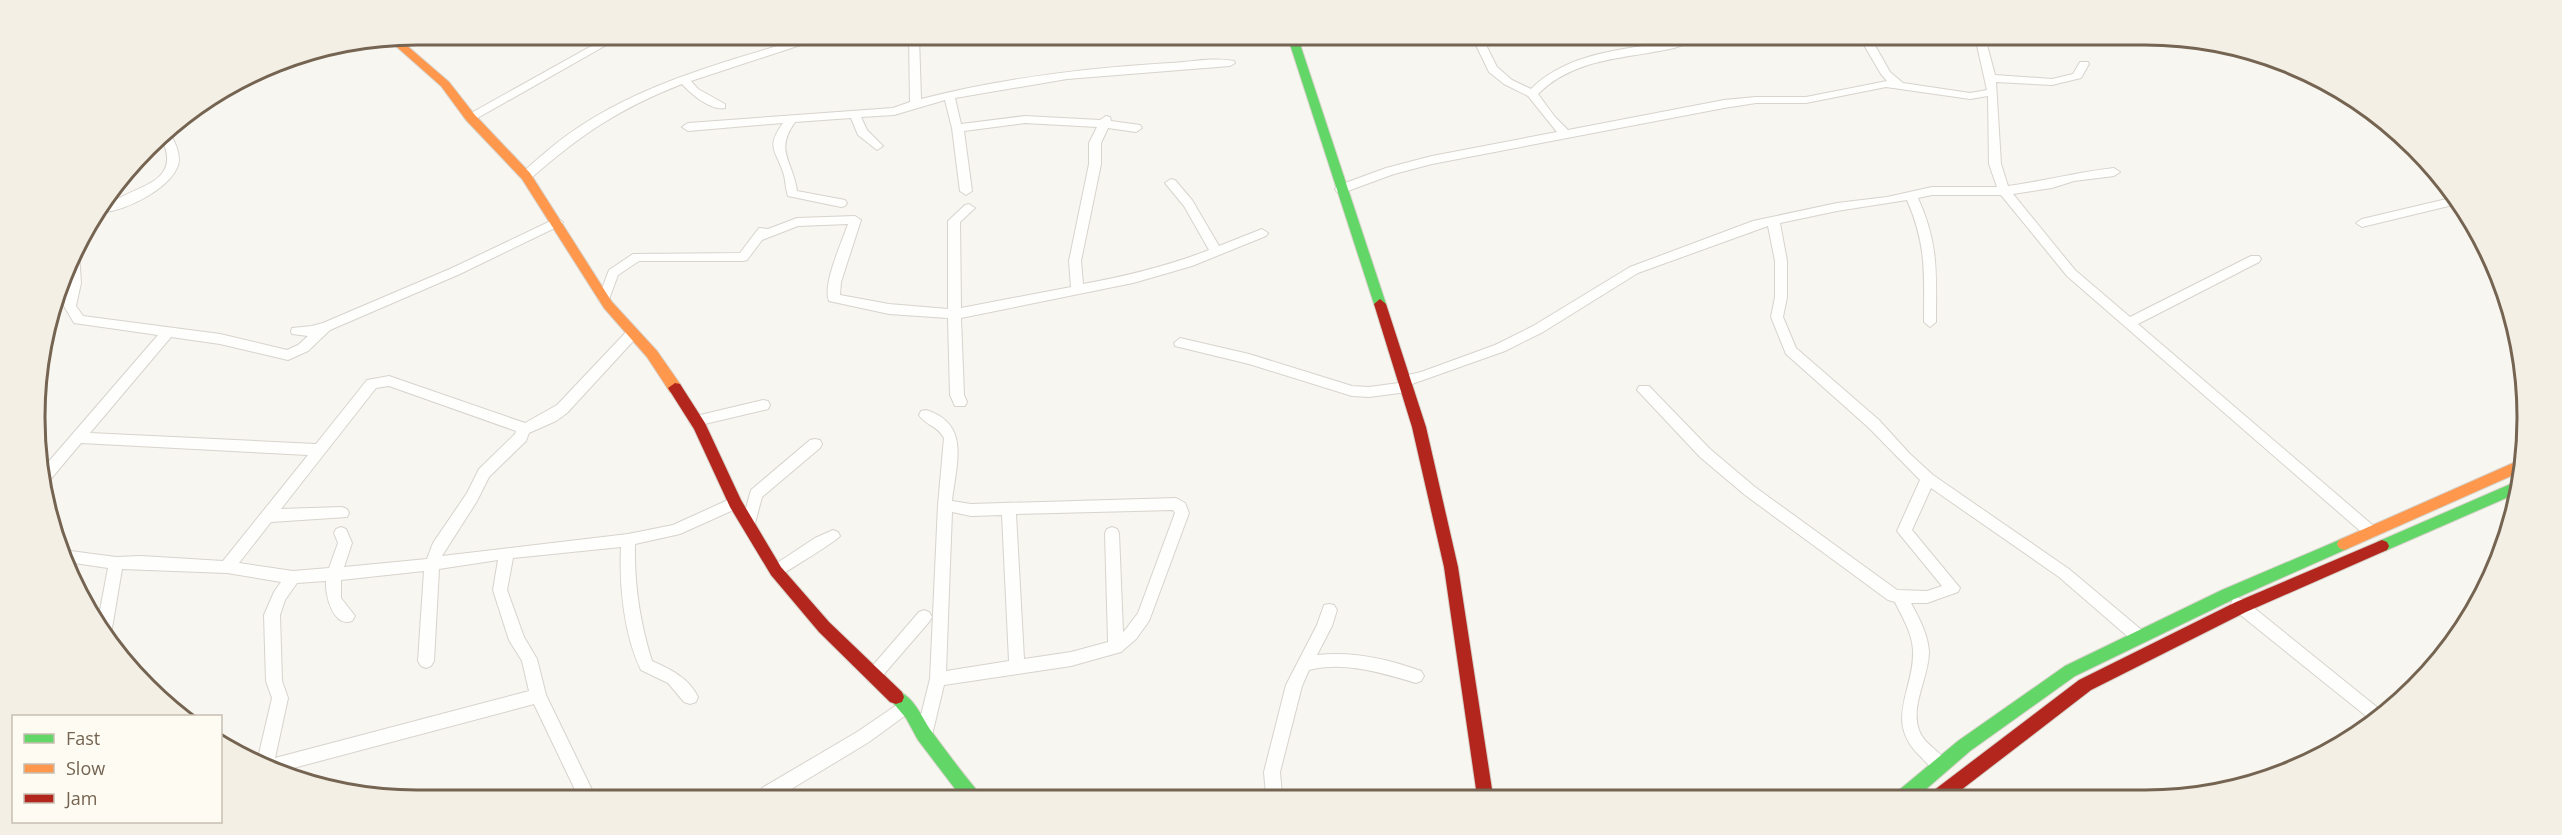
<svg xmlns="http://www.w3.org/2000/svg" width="2562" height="835" font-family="'Open Sans',sans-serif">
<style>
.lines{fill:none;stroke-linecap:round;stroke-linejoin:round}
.street-casing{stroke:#d7d3cd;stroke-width:2}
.fast-casing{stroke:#d6d2ca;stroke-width:2}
.slow-casing{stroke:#d6d2ca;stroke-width:2}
.jam-casing{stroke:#d6d2ca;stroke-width:2}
.street{fill:#fefefd;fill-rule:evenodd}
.fast{fill:#63d668;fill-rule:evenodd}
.slow{fill:#ff974d;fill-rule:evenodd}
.jam{fill:#b3261e;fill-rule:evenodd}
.rim{fill:none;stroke:#746451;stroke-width:3}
</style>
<rect width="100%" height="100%" fill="#f8f6f0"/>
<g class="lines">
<g class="street-casing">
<path id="street" d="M611,35H624L474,120H466L464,117Z
M811,36H828L691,81L698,89L725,104V108C711,111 691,94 682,84C620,108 580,135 530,179L526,180L520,176C527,167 538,159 547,151C622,87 719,64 811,36Z
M909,37H919L921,99C1003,78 1086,68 1170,63C1190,62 1214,57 1234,61L1235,63L1230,66L1067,79L955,98L961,124L1025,116L1100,120L1106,116L1110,117L1111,121L1140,125L1142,128L1136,132L1108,128L1101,143V164L1081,261L1083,284C1126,276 1168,266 1209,250L1184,206L1165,183L1171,179L1175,180L1192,200L1219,246L1262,229L1268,233L1266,236L1192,266L1133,283L961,318L964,395L967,402L965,406H955L950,395L948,318L889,314L829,301C822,285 842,242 848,224L798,226L762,240L747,260L743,261H639L618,275L608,302H600L598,299L609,270L633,254L740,253L759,228L768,229L797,218L855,216L861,220L841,282L840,295L889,304L948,309V221L965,205L969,204L975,208L960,222L961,308L1071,287L1069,261L1089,164V143L1097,127L1025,123L964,131L972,191L966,195L960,191L952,128L945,100L894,115L861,117L867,130L883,146L877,150L858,135L851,118L795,122C774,152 793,160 797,191L845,200L847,203L845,206L841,207L788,196C785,188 786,180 783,172C775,149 766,147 783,123L688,131L682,127L688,123L893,108L910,102Z
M1473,39H1483L1497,67L1512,80L1531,89C1564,56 1613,50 1658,44C1668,43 1675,40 1685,40L1683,45L1674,48C1626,59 1575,57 1538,94L1555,117L1568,130L1724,100L1756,97H1806L1887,81L1881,74L1861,40H1872L1890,72L1903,83L1970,93L1987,90L1976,41H1986L1995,75L2052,79L2073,74L2080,62H2088L2089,64L2081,78L2052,85L1996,82L2001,164L2008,186C2044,181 2078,172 2114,168L2120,172L2114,176L2074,181L2052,188L2013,194L2075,270L2130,317L2251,256H2259L2261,259L2259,262L2138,324L2376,528L2378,532L2376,536L2371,538L2366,536L2067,276L2001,195H1932L1918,198C1939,245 1936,272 1936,322L1930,327L1924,322C1924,274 1927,246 1907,200L1837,211L1780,223L1787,261V297L1783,317L1796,348L1879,420L1910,454L1933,475L2069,569L2144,632L2147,637L2144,642L2139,644L2134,642L2059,577L1931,488L1912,530L1960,588L1958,592L1927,603H1911C1919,618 1928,634 1929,652C1929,677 1910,705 1919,730C1924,745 1943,752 1949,766L1947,771L1941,774C1932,770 1926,762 1920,756C1883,720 1915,690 1913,650C1912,632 1902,617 1895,602L1888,600L1745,495L1700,457L1637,390L1639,386H1649L1710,449L1755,487L1897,590L1927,591L1942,586L1897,531L1920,480L1869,428L1786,354L1771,317L1775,297V261L1768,226L1638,273L1543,332L1505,351L1412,384V391L1407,392L1369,397L1352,396L1249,364L1175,346L1174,343L1180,338L1249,354L1352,386L1369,387L1399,383L1400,377L1421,372L1495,345L1533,326L1630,267L1753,221L1837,203L1887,197L1932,187H1997L1989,164L1988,96L1970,99L1886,87L1806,103H1756L1724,108L1432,164L1394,174L1345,192H1337L1335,189L1337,186L1386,168L1432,156L1557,132L1528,96L1504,84L1489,72Z
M167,129C173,139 179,148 179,160C178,185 124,213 101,212C122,185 189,189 160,136Z
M2455,197L2461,203L2362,227L2356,223L2362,219Z
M557,218L563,222L561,225L460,274L330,330L308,351L288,360L220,344L171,337L90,433L316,444L367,380L389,376L525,423L557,405L627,331H637L638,334L637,337L567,413L556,421L529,433L526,441L489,477L477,501L442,556L628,534L673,525L730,499L735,497L740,499L742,503L740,507L680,534L635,544C634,584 640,623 652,661C670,669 689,678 698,697L696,702L690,704L684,702L668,683L641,670C624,635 619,585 621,547L513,558L507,590L524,637L537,659L546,695L594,794H577L534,704L286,770L258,758L272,698L266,681L264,615L274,592L281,582L227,573L122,569L111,634L108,639L97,626L108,568L68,562L63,550L116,557L141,556L223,561L308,455L81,443L50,480L45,482L44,467L158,335L74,323L64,306C68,287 68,268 74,249L79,253L81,283L76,306L83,316L220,334L287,350L298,345L308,336L292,334L291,331L292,328L312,326L323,323L452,268ZM389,386L516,431L515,434L479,469L467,493L433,543L427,559L344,567L352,543L346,529L341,527L336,529L334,533L338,543L329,568L293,571L239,563L271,522L347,517L349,513L347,509L342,507L281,509L376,388ZM498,560L493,590L509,640L522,661L529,691L275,758L288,698L282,681L280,615L285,600L297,583L326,581C325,595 333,628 352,621L355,616L341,598V580L424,571L418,661L421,666L426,668L431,666L434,661L439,569Z
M763,400L768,401L770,405L768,409L696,426L691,425L689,421L691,417L696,416Z
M926,410C971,424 956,463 952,501L971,504L1176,498L1185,503L1189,513L1149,621L1136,639L1121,652L1071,666L944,685L932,735L930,740L924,742L918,740L916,735L930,679L938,505L944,438C936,424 926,426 919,415L921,411ZM1173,510L1175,513L1138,613L1126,629L1123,632L1119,533L1117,529L1112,527L1107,529L1105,533L1108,642L1071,652L1024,659L1016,514ZM952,512L971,516L1002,515L1009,661L946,671Z
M815,439L820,440L822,444L820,448L762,497L754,527L749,529L744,527L742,523L751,490L810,440Z
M833,530L838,532L840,536C837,541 790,569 781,575L776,577L771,575L769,571L771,567L815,538Z
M2238,598L2243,599L2383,712L2371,720L2233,609L2231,604L2233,599Z
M1329,604L1334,605L1337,610L1332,626L1317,655C1353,651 1388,659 1421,671L1424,676L1421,681L1416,683C1382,673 1345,661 1309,670L1302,686L1280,772L1282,795H1266L1264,772L1286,685L1317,625L1324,605Z
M924,610L929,612L932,617L929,622L878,681L873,683L868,681L865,676L868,671L919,612Z
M904,700L910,702L912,707L910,712L869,742L783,794H760L762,788L857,732Z"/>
</g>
<g class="fast-casing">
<path id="fast" d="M1288,38H1298L1386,304L1384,307H1376L1374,304Z
M2520,480V492L2387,550L2382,552L2377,550L2375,546L2377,542Z
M2344,538L2349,540L2351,544L2349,548L2232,600L2075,676L1970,751L1917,797H1896L1898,791L1958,741L2065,666L2222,590Z
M896,690C915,697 921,717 932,732C946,751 960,770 975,788L977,794H959L918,740L906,718L888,697L890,692Z"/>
</g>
<g class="slow-casing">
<path id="slow" d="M398,38L449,82L474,114L530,173L612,302L657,351L680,384L682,388L680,392H670L647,357L604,308L522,179L466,120L441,86L389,40Z
M2520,460V472L2349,548L2344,550L2339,548L2337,544L2339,540Z"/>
</g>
<g class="jam-casing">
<path id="jam" d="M1380,299L1386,304L1426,427L1458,567L1493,796H1477L1444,567L1412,427L1374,304Z
M675,383L680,384L705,423L741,500L781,567L829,622L902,692L904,697L902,702L896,704L890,702L819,632L771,575L730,507L694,429L668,388Z
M2382,540L2387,542L2389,546L2387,550L2246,612L2091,690L1952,797H1931L1933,791L2079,680L2236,602Z"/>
</g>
<use href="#street" class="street"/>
<use href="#fast" class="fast"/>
<use href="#slow" class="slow"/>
<use href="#jam" class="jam"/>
</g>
<path d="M0 0H2562V835H0ZM417 45H2145A372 372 0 0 1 2517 417V418A372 372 0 0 1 2145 790H417A372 372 0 0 1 45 418V417A372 372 0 0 1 417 45Z" fill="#f3efe5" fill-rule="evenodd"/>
<path class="rim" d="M417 45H2145A372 372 0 0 1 2517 417V418A372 372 0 0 1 2145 790H417A372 372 0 0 1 45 418V417A372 372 0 0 1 417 45Z"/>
<rect x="12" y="715" width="210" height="108" fill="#fefbf2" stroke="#c7bfb2" stroke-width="1.5"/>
<rect x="24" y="734" width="30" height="9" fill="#63d668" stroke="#c7bfb2" stroke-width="1.5"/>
<text x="66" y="745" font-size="18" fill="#746451">Fast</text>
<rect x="24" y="764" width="30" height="9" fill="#ff974d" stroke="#c7bfb2" stroke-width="1.5"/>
<text x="66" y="775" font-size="18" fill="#746451">Slow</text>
<rect x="24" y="794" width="30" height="9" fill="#b3261e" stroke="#c7bfb2" stroke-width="1.5"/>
<text x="66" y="805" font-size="18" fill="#746451">Jam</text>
</svg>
